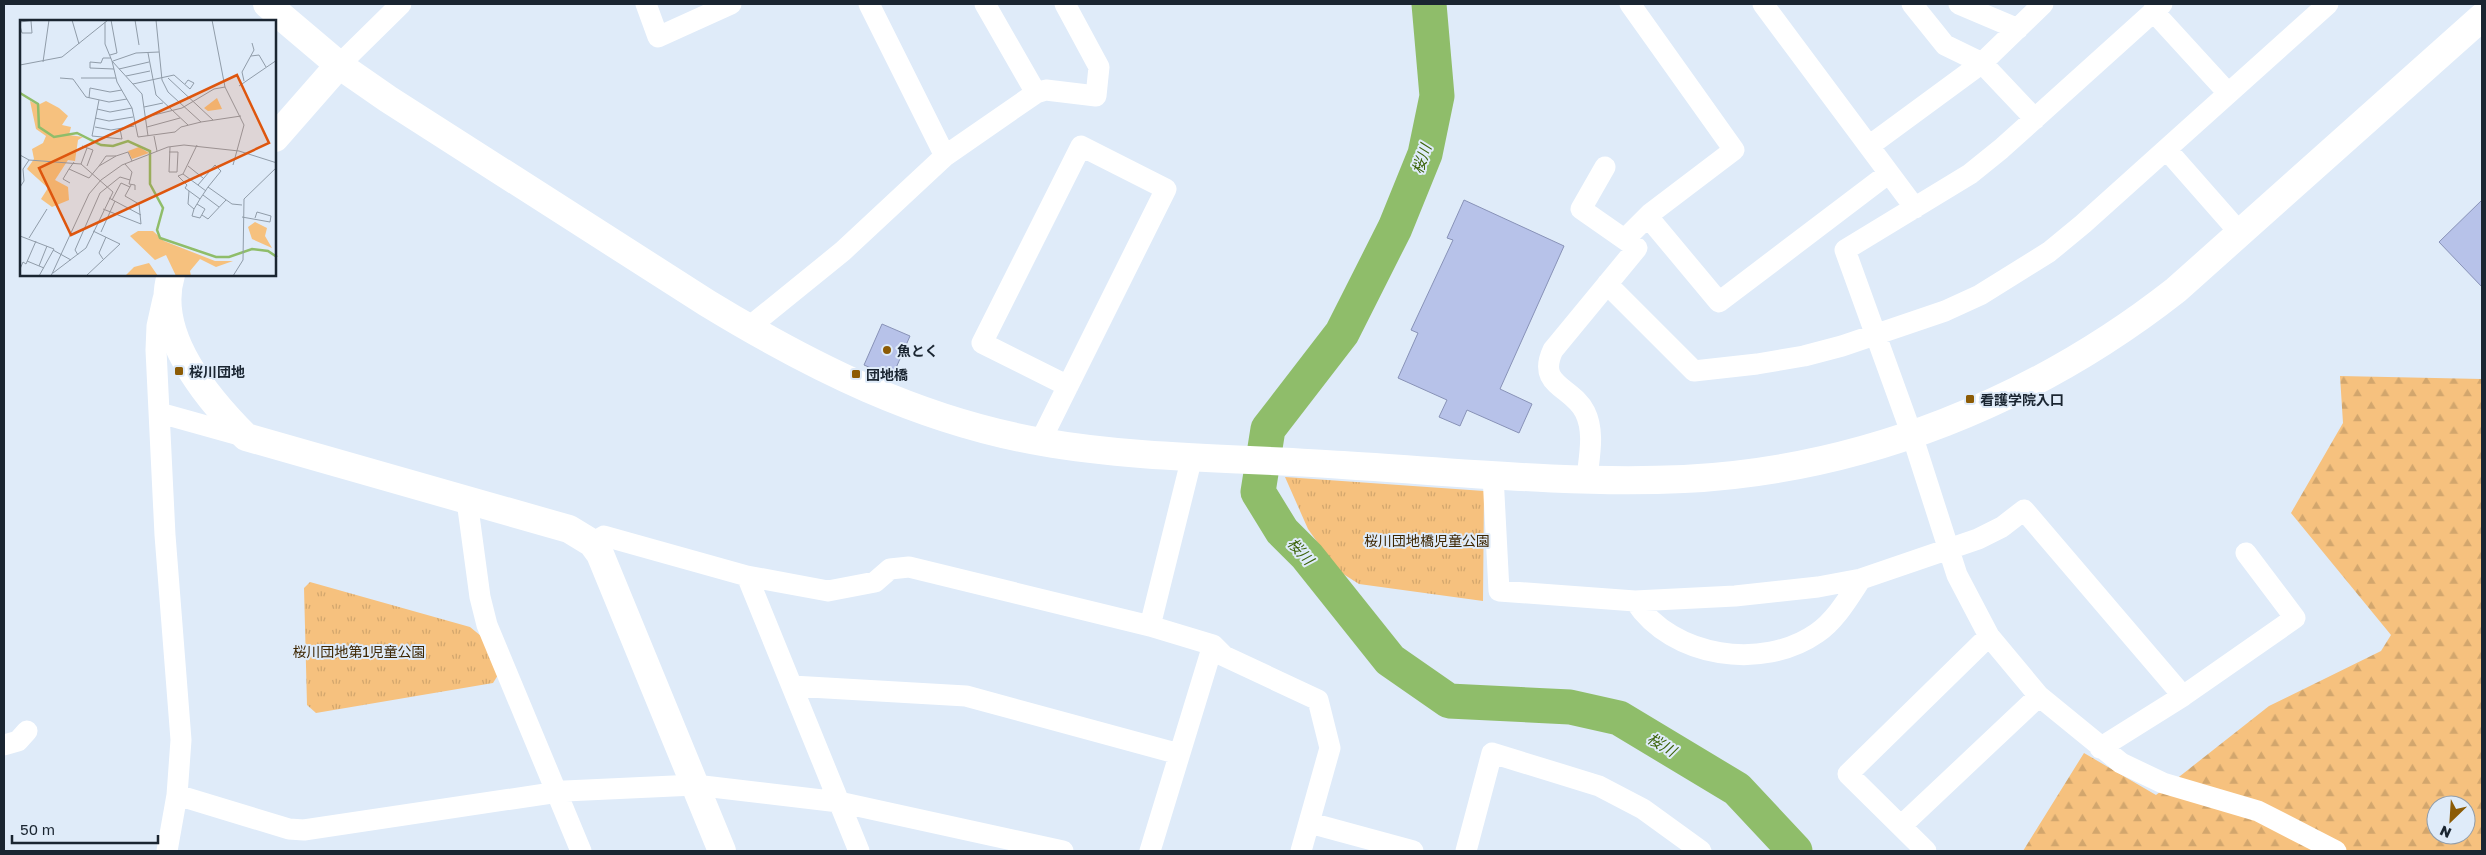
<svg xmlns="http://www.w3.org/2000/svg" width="2486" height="855" font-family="'Golos Text','Noto Sans JP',sans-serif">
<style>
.grass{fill:url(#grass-tufts)}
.forest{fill:url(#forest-firs);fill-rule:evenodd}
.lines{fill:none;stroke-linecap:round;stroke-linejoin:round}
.river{stroke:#8fbd6a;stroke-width:35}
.building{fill:#b7c2e9;stroke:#8892b7}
.street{stroke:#fff;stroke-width:21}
.secondary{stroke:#fff;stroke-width:28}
.poi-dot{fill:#8c5b05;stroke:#dfebf9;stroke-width:2}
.labels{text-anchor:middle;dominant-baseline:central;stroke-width:4;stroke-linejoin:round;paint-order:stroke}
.poi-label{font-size:14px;font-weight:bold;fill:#1a2531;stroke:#dfebf9;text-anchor:start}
.park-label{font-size:14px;fill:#3c2500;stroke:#dfebf9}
.water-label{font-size:15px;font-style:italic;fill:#3b6309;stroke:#dfebf9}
.inset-river{fill:none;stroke:#8fbd6a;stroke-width:2.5}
.inset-road{fill:none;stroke:#909ca9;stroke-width:1}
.view{fill:#de560e;fill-opacity:0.15;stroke:#de560e;stroke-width:2.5}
.inset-edge{fill:none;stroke:#1a2531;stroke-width:2.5}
</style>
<defs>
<pattern id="grass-tufts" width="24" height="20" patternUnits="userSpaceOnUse" patternTransform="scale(1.25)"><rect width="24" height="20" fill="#f6c17e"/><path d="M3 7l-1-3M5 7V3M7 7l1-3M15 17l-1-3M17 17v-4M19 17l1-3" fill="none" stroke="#d2a66d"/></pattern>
<pattern id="forest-firs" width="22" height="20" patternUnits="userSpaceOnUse" patternTransform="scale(1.25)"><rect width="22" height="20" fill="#f6c17e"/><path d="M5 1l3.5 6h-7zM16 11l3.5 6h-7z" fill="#d2a66d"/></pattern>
</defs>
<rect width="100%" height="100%" fill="#dfebf9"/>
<path class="grass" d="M1285,477L1484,491L1483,601L1359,584L1337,570L1308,529Z
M310,582L470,627L481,636L498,675L493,683L316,713L307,705L304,588Z"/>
<path class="forest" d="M2340,376L2482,379V851H2023L2084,753L2156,795L2269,706L2381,651L2391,635L2291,513L2343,423ZM2436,805H2466V835H2436Z"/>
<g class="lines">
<path class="river" d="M1429,4L1437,96L1425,154L1395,228L1342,333L1268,429L1258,492L1282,531L1307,556L1390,660L1449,701L1570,707L1619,718L1737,789L1795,851"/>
</g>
<path class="building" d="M1464,200L1564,246L1500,389L1532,404L1519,433L1467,410L1460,426L1439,417L1447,400L1398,378L1418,333L1411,330L1453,240L1447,238Z
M2482,200V287L2439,242Z
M882,324L910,336L892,377L864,365Z"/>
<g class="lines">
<path class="street" d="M646,4L658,37L731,4
M869,4L945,156
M985,4L1036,93
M1763,4L1915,208
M1912,4L1945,45L1982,63L2035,119
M1959,4L2018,29
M2162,4L2001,149L1970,174L1845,250L1912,435L1957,575L1989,636L2039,696L2121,763L2163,783L2258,811L2336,851
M2153,11L2228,93
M339,65L401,4
M1869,146L1982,63L2043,4
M2167,150L2240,233
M1648,217L1719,302L1889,173
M1625,239L1651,213L1734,150L1630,4
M1607,284L1694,371L1757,364L1804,356L1842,346L1945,311L1980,295L2049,252L2083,224L2328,4
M163,299L157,326L156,350L165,535L181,740L177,795L167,851
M748,328L843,251L945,156L1036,93L1046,90L1096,96L1099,67L1065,4
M160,413L246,437
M1040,442L1166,189L1081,146L982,343L1068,386
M1493,475L1499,591L1635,601L1735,596L1818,587L1861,579L1978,539L2002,527L2024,510L2183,696L2100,748
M1587,478C1589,457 1595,432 1585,412C1572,386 1536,386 1553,350L1637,248L1581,209L1605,167
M467,501L480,597L487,625L581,851
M592,543L604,536L747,576L828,591L875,582L890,569L909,567L1150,626L1213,645L1224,656L1318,700L1330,748L1301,851
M747,576L859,851
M1635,601C1672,658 1763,671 1817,633C1836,620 1849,597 1861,579
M1150,626L1192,457
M792,686L966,696L1179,754
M2183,696L2295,618L2246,553
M4,745L18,741L27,731
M177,795L289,829L304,830L565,791L695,785L839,802L1063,851
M1310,823L1413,851
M1901,826L2039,696
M1150,851L1213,645
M1466,851L1492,753L1599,786L1643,809L1701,851
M1926,851L1848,774L1989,636"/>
<path class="secondary" d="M267,4L339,65L388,99L707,303C812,367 920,421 1042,442C1138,459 1245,458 1343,465C1456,472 1571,484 1684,479C1864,470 2036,400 2176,290L2482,17
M275,138L339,65
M171,275C153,334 207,398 246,437L569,529L592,543L600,554L722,851"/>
</g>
<g class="poi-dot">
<circle cx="887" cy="350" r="5"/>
<rect x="174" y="366" width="10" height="10" rx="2.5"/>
<rect x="851" y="369" width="10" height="10" rx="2.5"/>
<rect x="1965" y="394" width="10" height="10" rx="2.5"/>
</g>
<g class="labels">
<g class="poi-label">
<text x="897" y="350">魚とく</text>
<text x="189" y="371">桜川団地</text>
<text x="866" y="374">団地橋</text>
<text x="1980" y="399">看護学院入口</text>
</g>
<g class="park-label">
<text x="1427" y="540">桜川団地橋児童公園</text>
<text x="359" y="651">桜川団地第1児童公園</text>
</g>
<g class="water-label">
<text transform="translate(1421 159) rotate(-72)">桜川</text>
<text transform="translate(1301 551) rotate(47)">桜川</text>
<text transform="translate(1662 744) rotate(31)">桜川</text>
</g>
</g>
<g transform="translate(20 20)">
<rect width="256" height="256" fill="#dfebf9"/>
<path d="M197,78L202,89L188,91L184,88ZM119,127L129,133L112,139L108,131Z" fill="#f6c17e"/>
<path d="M10,81L18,85L26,81L39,88L48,96L42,105L51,107L49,115L63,117L58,120L55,141L48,140L35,160L48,167L49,180L32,187L21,179L28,168L7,149L14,139L12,129L23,123L26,116L16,109ZM235,202L247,208L245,216L252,228L232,219L228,207ZM118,211H133L144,221L195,241H213L196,247L180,239L170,251L171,256H156L146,235L135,240L110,216ZM129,243L138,256H105L114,247Z" fill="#f6c17e"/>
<path class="inset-river" d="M0,73L18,84L19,107L34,117L57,113L81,125L93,126L108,121L130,131V164L143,188L137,210L140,218L196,237H209L232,229L248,231L257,237"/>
<path class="inset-road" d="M52,0L59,24M115,0L119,25M136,0L142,60L148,72L181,102L221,96M192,0L205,67L224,105L213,145M0,2L15,0M85,2V24L92,41L122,74L128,116M0,6L2,13H12L11,1M128,33L136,75L168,105M90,35L97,33L91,0M231,36L239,35L246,47M91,38H83L81,43L70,42V48L94,49M92,41L97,62L112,88L118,117L155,112L161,107L181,102M93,41L116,33L139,32M23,42L29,0M0,45L42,37L88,0M99,49L129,42M106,56L130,51M40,58L53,59L66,77L89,82L107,79M61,58H96M148,58L193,100M224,61L222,52L234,30L232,23M113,64L154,55L170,69L174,63L168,60L165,64M219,66L257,40M69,78L70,68L90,72L102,70M79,80L72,116L102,119L100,109M124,87L143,83M77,89L90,92L112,88M126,97L162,88L194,69L205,67M75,98L89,101L113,97M75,107L91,110L114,106M127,107L160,98M134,116L137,131M177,125L163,154L158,156L167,165L165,168L180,179M62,126L73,130L67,146M149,132H158L157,152H149L150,127M0,135L9,140L61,144L93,172L66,228L33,253M54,142L49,149L69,158L79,146L96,136L108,132L112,141M61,144L67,128M105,144L112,152L109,164L115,165V170M79,146L86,136H96M168,146L183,158M49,149L43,159L50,163M163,154L186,171M0,167L4,161L3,149L9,140M188,167L212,184L222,185M169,171L168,184L174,189M183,175L199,187M89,178L121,195M92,180L101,163L110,167M177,184L185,189L180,198L172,196L174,189L180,179L188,167L201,151L195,145L178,165M83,189L121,204L119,184L105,176L111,165M182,195L188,199L206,180M222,197L250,202L251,196L237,192L235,198M81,212L95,181M0,216L34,229L19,256M9,218L27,189M33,230L51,240M58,235L55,230L80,173L100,157L110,160M83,239L79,233L86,217M7,241L24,248M19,246L27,226M0,249L3,242L6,244L16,221M31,256L69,174L81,160L102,145L148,127L164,125L219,131L257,143M66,256L100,224L73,211M213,256L223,240L224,179L257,147"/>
<path class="view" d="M217,55L249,123L51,215L19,148Z"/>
<rect width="256" height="256" class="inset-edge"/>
</g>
<rect width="2486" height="855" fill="none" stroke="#1a2531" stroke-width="10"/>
<g transform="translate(2451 820) rotate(205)"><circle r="24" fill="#dfebf9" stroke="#909ca9"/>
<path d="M0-4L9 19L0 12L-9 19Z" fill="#8c5b05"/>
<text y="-8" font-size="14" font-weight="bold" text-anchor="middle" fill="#1a2531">N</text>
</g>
<path d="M12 835v8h146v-8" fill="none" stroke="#1a2531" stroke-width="2.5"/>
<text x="20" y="835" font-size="15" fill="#1a2531" stroke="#dfebf9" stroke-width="4" paint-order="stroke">50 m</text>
</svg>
